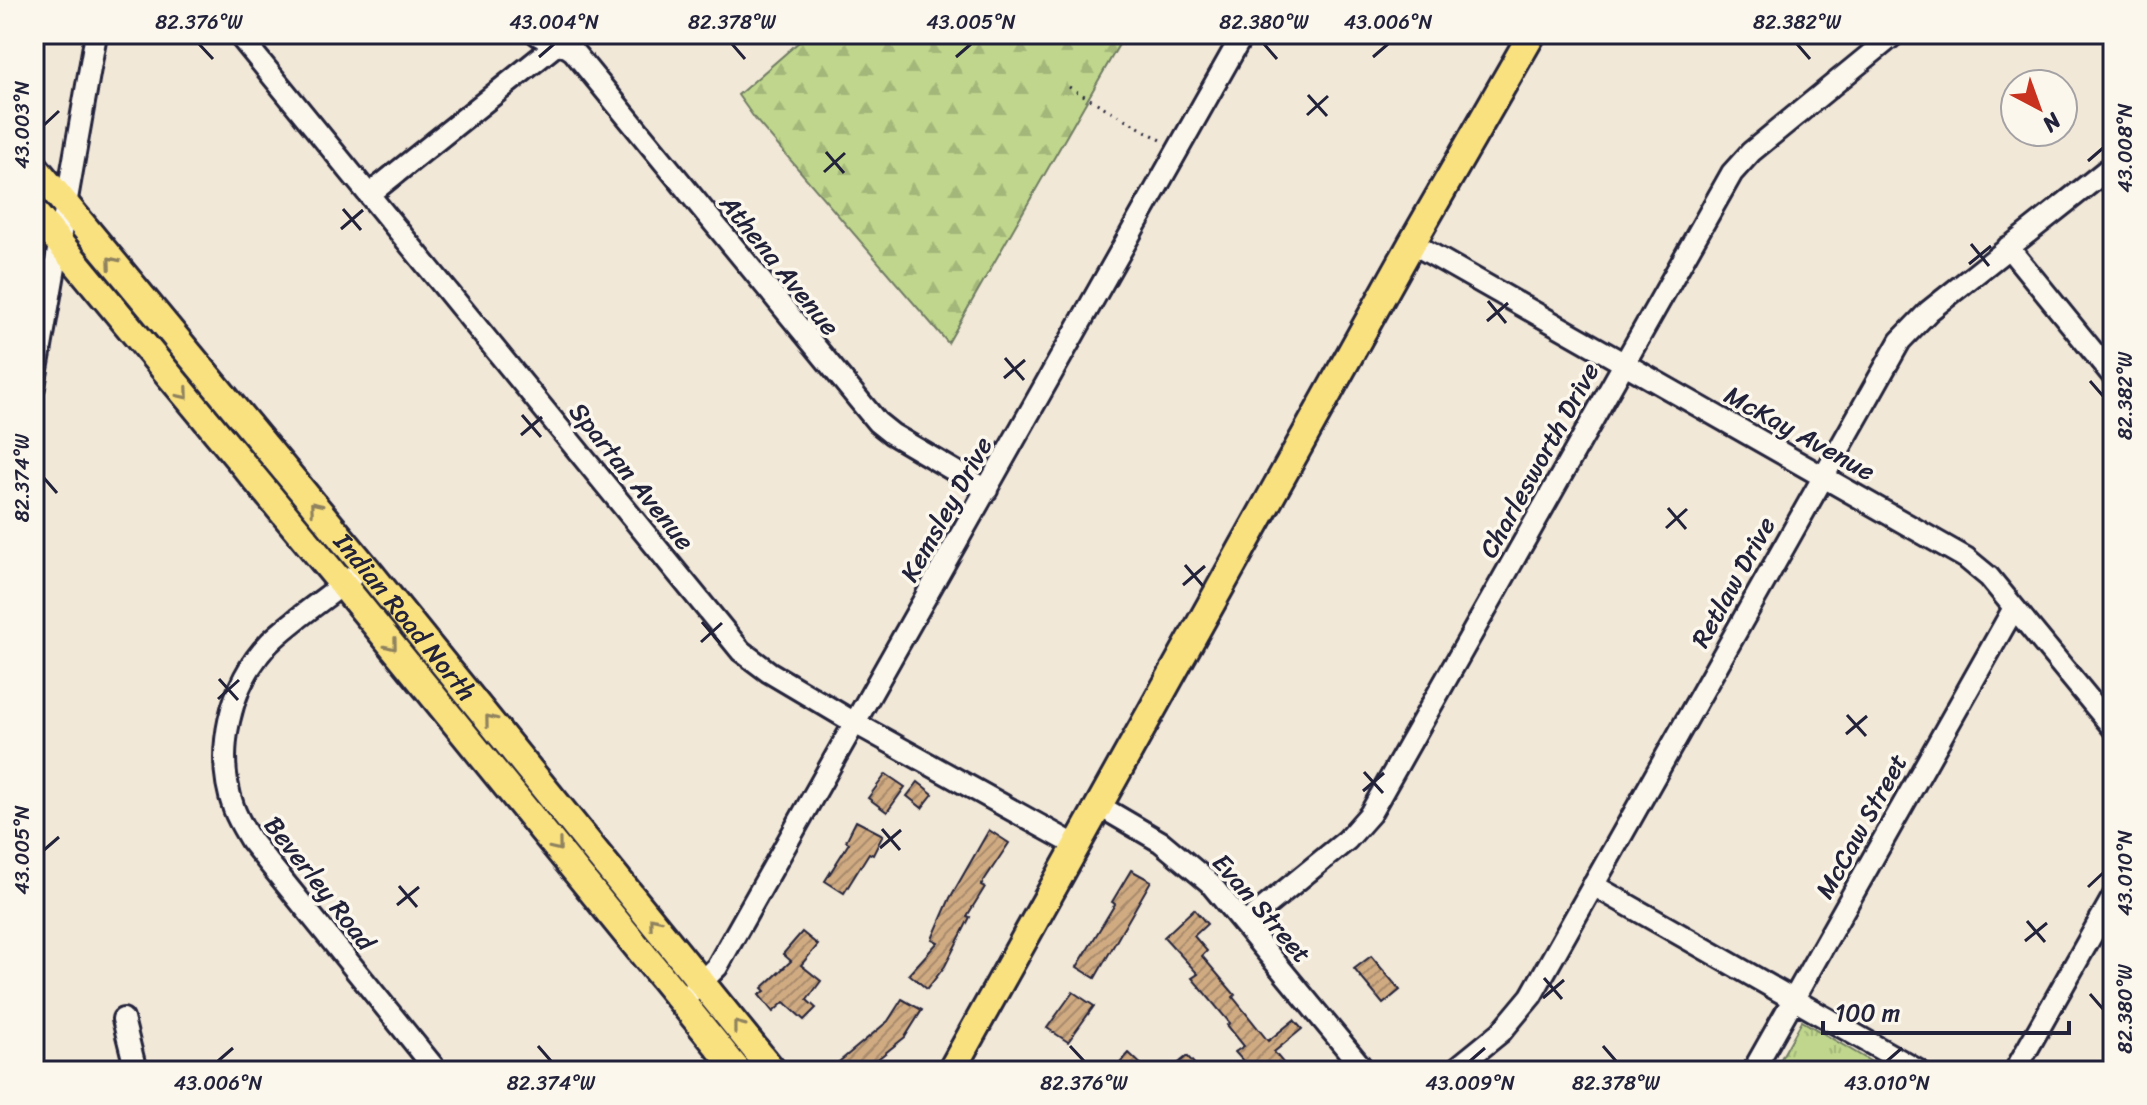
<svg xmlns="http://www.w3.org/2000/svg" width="2147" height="1105" font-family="Sriracha,sans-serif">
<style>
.forest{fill:url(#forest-firs);stroke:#707c64;stroke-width:2}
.park{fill:url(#park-tufts);stroke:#707c64;stroke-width:2}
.building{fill:url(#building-hatch);stroke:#22223b;stroke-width:2}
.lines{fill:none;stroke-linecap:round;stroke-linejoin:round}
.minor-casing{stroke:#22223b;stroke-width:26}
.major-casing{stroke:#22223b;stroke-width:32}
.path{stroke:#22223b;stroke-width:3;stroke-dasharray:2 6;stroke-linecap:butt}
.minor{stroke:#fbf7ec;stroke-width:20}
.major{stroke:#fae180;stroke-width:26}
.oneway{stroke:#8e825e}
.ticks{fill:none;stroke:#22223b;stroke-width:3}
.labels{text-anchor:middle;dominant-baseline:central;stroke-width:7;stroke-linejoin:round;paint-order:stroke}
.street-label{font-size:26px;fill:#22223b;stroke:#fbf7ec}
.neatline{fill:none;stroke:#22223b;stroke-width:3}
.ticks-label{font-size:20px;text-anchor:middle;fill:#22223b}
</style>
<defs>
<pattern id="forest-firs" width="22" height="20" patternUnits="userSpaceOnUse" patternTransform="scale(2)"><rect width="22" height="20" fill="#bfd68c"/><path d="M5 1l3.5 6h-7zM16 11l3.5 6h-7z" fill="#a4b77a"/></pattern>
<pattern id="park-tufts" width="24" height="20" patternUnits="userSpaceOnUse" patternTransform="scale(2)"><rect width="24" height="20" fill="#bfd68c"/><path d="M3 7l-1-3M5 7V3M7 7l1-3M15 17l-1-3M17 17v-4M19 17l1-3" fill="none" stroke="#a4b77a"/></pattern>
<pattern id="building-hatch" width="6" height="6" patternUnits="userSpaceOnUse" patternTransform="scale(2)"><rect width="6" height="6" fill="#d0ab82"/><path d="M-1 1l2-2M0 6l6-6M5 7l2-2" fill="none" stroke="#a88b6c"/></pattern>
</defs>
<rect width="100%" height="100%" fill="#f2e8d7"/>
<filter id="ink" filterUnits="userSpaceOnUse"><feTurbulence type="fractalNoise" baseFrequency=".0125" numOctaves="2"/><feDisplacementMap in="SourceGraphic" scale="16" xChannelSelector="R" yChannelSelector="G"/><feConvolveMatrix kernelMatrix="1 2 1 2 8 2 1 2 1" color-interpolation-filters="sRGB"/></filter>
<g filter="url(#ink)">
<path class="forest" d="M808,34H1125L948,343L755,119L738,95Z"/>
<path class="park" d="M1802,1021L1887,1071H1774Z"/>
<path class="building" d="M886,774L905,787L887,812L868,798Z
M918,782L933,794L922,808L907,796Z
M856,821L883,835L873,855L869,853L844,893L825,881L849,843L846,841Z
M989,830L1009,843L981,885L985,887L967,916L970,917L945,966L927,989L909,974L938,942L932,939L950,898Z
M1131,870L1151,881L1095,978L1077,967L1115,904L1112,902Z
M1194,909L1207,924L1194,936L1207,951L1202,956L1235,995L1233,997L1268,1041L1294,1020L1302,1029L1274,1052L1290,1071H1252L1235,1052L1244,1046L1227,1025L1230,1023L1192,978L1198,974L1164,937Z
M802,932L818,945L801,965L821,981L807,1000L816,1008L804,1020L784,1002L773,1012L759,995L765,991L762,988L791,961L783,954Z
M1371,956L1400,990L1383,1004L1354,969Z
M1073,992L1094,1006L1068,1042L1047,1028Z
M902,999L922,1010L905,1037L863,1071H828L888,1021Z
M1129,1053L1148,1071H1113Z
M1187,1056L1201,1071H1169Z"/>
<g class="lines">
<g class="minor-casing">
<path id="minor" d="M238,34L741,651L769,672L855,723L1075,845
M537,34C546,42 561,41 573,51L877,422L892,434L987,490
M370,194L567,36
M1412,243L1966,558L1989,577L2113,728
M2008,247L2113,376
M34,387L96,34
M352,577C325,599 295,618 270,642C229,684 214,754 234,809C238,820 245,831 251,841L437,1071
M1098,805L1161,842L1209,882L1365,1071
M1593,885L1919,1071
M1244,924L1347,840L1370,814L1732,173L1751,152L1895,34
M683,1001L717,967L1243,34
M123,1019L136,1071
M1453,1071L1501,1032L1531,996L1900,341L1929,311L2113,165
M1753,1071L2014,608
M2015,1071L2113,897"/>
</g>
<g class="major-casing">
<g id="major">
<path id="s1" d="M34,166L366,568L773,1071"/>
<path d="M34,212L343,585L738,1071"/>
<path d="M951,1071L1412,243L1532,34"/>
</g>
</g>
<path class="path" d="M1069,87L1161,140
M34,140L40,147"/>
<use href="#minor" class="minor"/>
<use href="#major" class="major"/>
</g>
<defs><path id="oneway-chevron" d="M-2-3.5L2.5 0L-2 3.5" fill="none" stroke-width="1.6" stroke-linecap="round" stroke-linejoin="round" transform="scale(2)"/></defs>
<g class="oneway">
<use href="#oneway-chevron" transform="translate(112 262) rotate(-130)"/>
<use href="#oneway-chevron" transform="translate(184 394) rotate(50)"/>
<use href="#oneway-chevron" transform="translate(315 507) rotate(-130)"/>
<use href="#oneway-chevron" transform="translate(392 645) rotate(51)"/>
<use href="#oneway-chevron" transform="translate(490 720) rotate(-129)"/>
<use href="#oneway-chevron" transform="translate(557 846) rotate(51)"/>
<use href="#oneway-chevron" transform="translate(654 922) rotate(-129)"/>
<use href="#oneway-chevron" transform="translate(738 1026) rotate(-128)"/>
</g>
</g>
<path class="ticks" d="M199,44L213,59M732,44L745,59M1264,44L1277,59M1797,44L1810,59M539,57L554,44M956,57L971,44M1373,57L1388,44M1308,95L1327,116M1307,115L1328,96M44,125L59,111M826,152L844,173M2088,161L2103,148M824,172L845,153M343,209L361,230M341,229L363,210M1971,244L1989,266M1969,264L1991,246M1488,301L1506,323M1487,321L1508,303M1005,358L1024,380M1004,378L1025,360M2090,381L2103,396M522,415L541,437M521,435L542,417M44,478L57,493M1668,508L1686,529M1666,528L1687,509M1185,565L1203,586M1183,585L1205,566M702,622L720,643M701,642L722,623M219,679L238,700M218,699L239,680M1847,715L1866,736M1846,734L1867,716M1364,772L1383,793M1363,791L1384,773M882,829L900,850M880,848L901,830M44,850L59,837M399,886L417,907M2088,887L2103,873M397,905L419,887M2027,921L2045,942M2025,941L2047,923M1544,978L1562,999M2090,994L2103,1009M1543,998L1564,980M538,1046L551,1061M1070,1046L1084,1061M1603,1046L1616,1061M218,1061L233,1048M1470,1061L1485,1048M1887,1061L1902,1048"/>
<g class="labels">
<g class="street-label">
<text transform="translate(780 265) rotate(51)">Athena Avenue</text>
<text transform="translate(1800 433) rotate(29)">McKay Avenue</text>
<text transform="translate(1539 460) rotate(-61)">Charlesworth Drive</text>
<text transform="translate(632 476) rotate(51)">Spartan Avenue</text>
<text transform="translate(946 509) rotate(-61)">Kemsley Drive</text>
<text transform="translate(1733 582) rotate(-61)">Retlaw Drive</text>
<text stroke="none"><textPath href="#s1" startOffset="584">Indian Road North</textPath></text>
<text transform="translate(1861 826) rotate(-61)">McCaw Street</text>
<text transform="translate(320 883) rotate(52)">Beverley Road</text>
<text transform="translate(1262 908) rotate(49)">Evan Street</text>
</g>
</g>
<rect width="2147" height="1105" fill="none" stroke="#fbf7ec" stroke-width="88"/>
<g transform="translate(2039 108) rotate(139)"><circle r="38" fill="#fbf7ec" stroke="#a4a2a5" stroke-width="2"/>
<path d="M0-6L14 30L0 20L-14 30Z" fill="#c8321e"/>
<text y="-12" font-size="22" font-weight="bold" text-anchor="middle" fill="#22223b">N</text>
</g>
<path d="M1823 1021v12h246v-12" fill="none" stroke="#22223b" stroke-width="4"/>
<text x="1835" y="1021" font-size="24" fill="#22223b" stroke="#fbf7ec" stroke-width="6" paint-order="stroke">100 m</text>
<rect x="44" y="44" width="2059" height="1017" class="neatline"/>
<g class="ticks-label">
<text x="199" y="29">82.376°W</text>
<text x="554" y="29">43.004°N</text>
<text x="732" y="29">82.378°W</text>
<text x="971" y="29">43.005°N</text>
<text x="1264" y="29">82.380°W</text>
<text x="1388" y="29">43.006°N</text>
<text x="1797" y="29">82.382°W</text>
<text transform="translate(22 125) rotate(-90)" y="7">43.003°N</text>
<text transform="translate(2125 148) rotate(-90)" y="7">43.008°N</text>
<text transform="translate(2125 396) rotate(-90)" y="7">82.382°W</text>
<text transform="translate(22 478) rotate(-90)" y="7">82.374°W</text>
<text transform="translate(22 850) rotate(-90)" y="7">43.005°N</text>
<text transform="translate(2125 873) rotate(-90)" y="7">43.010°N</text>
<text transform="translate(2125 1009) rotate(-90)" y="7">82.380°W</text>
<text x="218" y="1090">43.006°N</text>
<text x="551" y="1090">82.374°W</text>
<text x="1084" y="1090">82.376°W</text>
<text x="1470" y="1090">43.009°N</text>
<text x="1616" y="1090">82.378°W</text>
<text x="1887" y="1090">43.010°N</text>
</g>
</svg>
